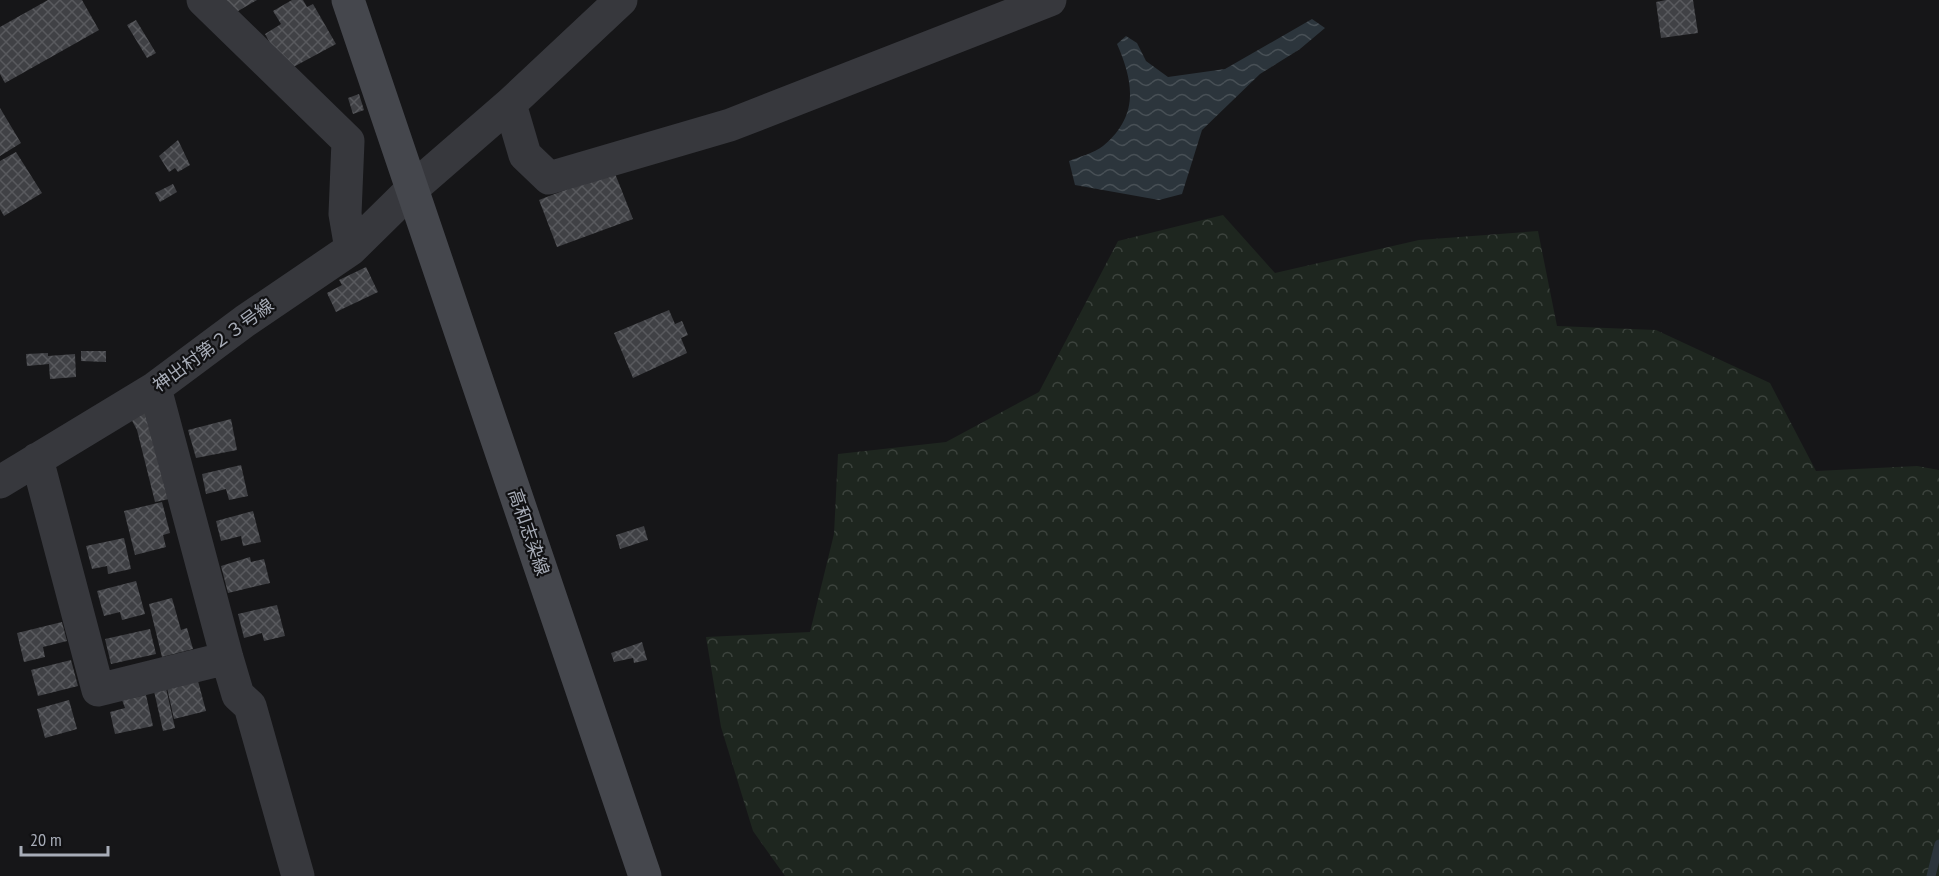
<svg xmlns="http://www.w3.org/2000/svg" width="1939" height="876" font-family="'PT Sans Narrow','Noto Sans JP',sans-serif">
<style>
.forest{fill:url(#forest-crowns)}
.water{fill:url(#water-waves)}
.lines{fill:none;stroke-linecap:round;stroke-linejoin:round}
.stream{stroke:#2c353c;stroke-width:9}
.building{fill:url(#building-cross-hatch)}
.street{stroke:#37383d;stroke-width:33}
.secondary{stroke:#45474d;stroke-width:33}
.labels{text-anchor:middle;dominant-baseline:central;stroke-width:4.5;stroke-linejoin:round;paint-order:stroke}
.street-label{font-size:18px;fill:#a8adb8;stroke:#111113}
</style>
<defs>
<pattern id="forest-crowns" width="20" height="18" patternUnits="userSpaceOnUse" patternTransform="scale(1.5)"><rect width="20" height="18" fill="#1e261f"/><path d="M2 6a3 3 0 1 1 6 0M12 15a3 3 0 1 1 6 0" fill="none" stroke="#3c433d"/></pattern>
<pattern id="water-waves" width="16" height="10" patternUnits="userSpaceOnUse" patternTransform="scale(1.5)"><rect width="16" height="10" fill="#2c353c"/><path d="M0 5q4-4 8 0t8 0" fill="none" stroke="#485056"/></pattern>
<pattern id="building-cross-hatch" width="8" height="8" patternUnits="userSpaceOnUse" patternTransform="scale(1.5)"><rect width="8" height="8" fill="#404145"/><path d="M0 0l8 8M0 8l8-8" fill="none" stroke="#595a5e"/></pattern>
</defs>
<rect width="100%" height="100%" fill="#161618"/>
<path class="forest" d="M1223,215L1275,273L1419,240L1538,231L1557,326L1656,330L1770,383L1816,471L1917,466L1939,470V876H785L753,831L721,727L706,637L810,632L834,534L838,454L946,442L1039,392L1118,241Z"/>
<path class="water" d="M1312,19L1325,28L1300,49L1260,74L1202,130L1182,194L1159,200L1075,185L1069,161C1079,157 1094,153 1103,146C1139,116 1134,83 1117,44L1126,36L1137,43L1146,61L1168,77L1225,69Z"/>
<g class="lines">
<path class="stream" d="M1931,876L1939,844"/>
</g>
<path class="building" d="M48,0H82L99,30L5,83L0,74V27Z
M224,0H257L233,14Z
M292,0H303L307,7L313,4L336,44L286,71L265,34L281,24L273,11Z
M1666,0H1693L1698,33L1661,38L1656,2Z
M136,20L156,53L147,58L127,25Z
M359,94L364,110L353,114L348,98Z
M0,108L21,143L0,156Z
M178,140L190,165L178,172L175,168L169,172L159,156Z
M16,152L42,193L4,216L0,209V161Z
M614,171L633,219L557,247L539,200Z
M173,184L177,192L160,202L155,193Z
M366,267L378,292L336,312L327,293L342,285L339,280Z
M669,310L675,324L682,321L688,335L681,338L687,353L633,378L614,333Z
M81,351H106V362L81,361Z
M48,353V356L75,354L76,377L50,379L49,364L27,366L26,354Z
M147,408L174,498L155,502L137,430L130,417Z
M231,419L237,450L196,458L188,430Z
M241,465L248,496L229,500L226,489L206,494L202,474Z
M162,502L170,533L163,535L166,547L135,555L124,511Z
M253,511L261,542L243,546L241,536L221,541L216,521Z
M644,526L648,540L620,549L616,535Z
M124,538L131,569L108,574L107,566L92,569L86,546Z
M250,557L251,562L264,559L270,583L228,593L221,566Z
M136,581L145,614L122,620L120,612L104,616L97,591Z
M172,598L181,630L187,628L193,649L162,657L149,604Z
M277,605L285,636L264,641L262,633L244,638L238,614Z
M62,622L67,641L43,647L45,657L24,662L17,633Z
M150,629L156,654L111,664L105,639Z
M642,642L647,660L634,663L633,658L614,662L611,653Z
M71,660L78,686L38,696L31,670Z
M198,681L206,711L174,719L167,688Z
M166,688L175,728L163,731L154,691Z
M146,695L153,726L115,734L110,712L125,708L122,700Z
M69,700L77,729L45,738L37,709Z"/>
<g class="lines">
<path class="street" d="M203,0L348,141L345,214L351,249
M510,104L525,155L549,178L730,125L1050,0
M155,388L227,658L238,695L250,706L298,876
M37,459L98,690L227,658
M0,482L155,388L245,321L351,249L412,189L510,104L621,0"/>
<path class="secondary" d="M348,0L645,876"/>
</g>
<g class="labels">
<g class="street-label">
<text transform="translate(213 345) rotate(-36)">神出村第２３号線</text>
<text transform="translate(529 532) rotate(71)">高和志染線</text>
</g>
</g>
<path d="M21 846v9h87v-9" fill="none" stroke="#a8adb8" stroke-width="3"/>
<text x="30" y="846" font-size="18" fill="#a8adb8" stroke="#111113" stroke-width="4.5" paint-order="stroke">20 m</text>
</svg>
